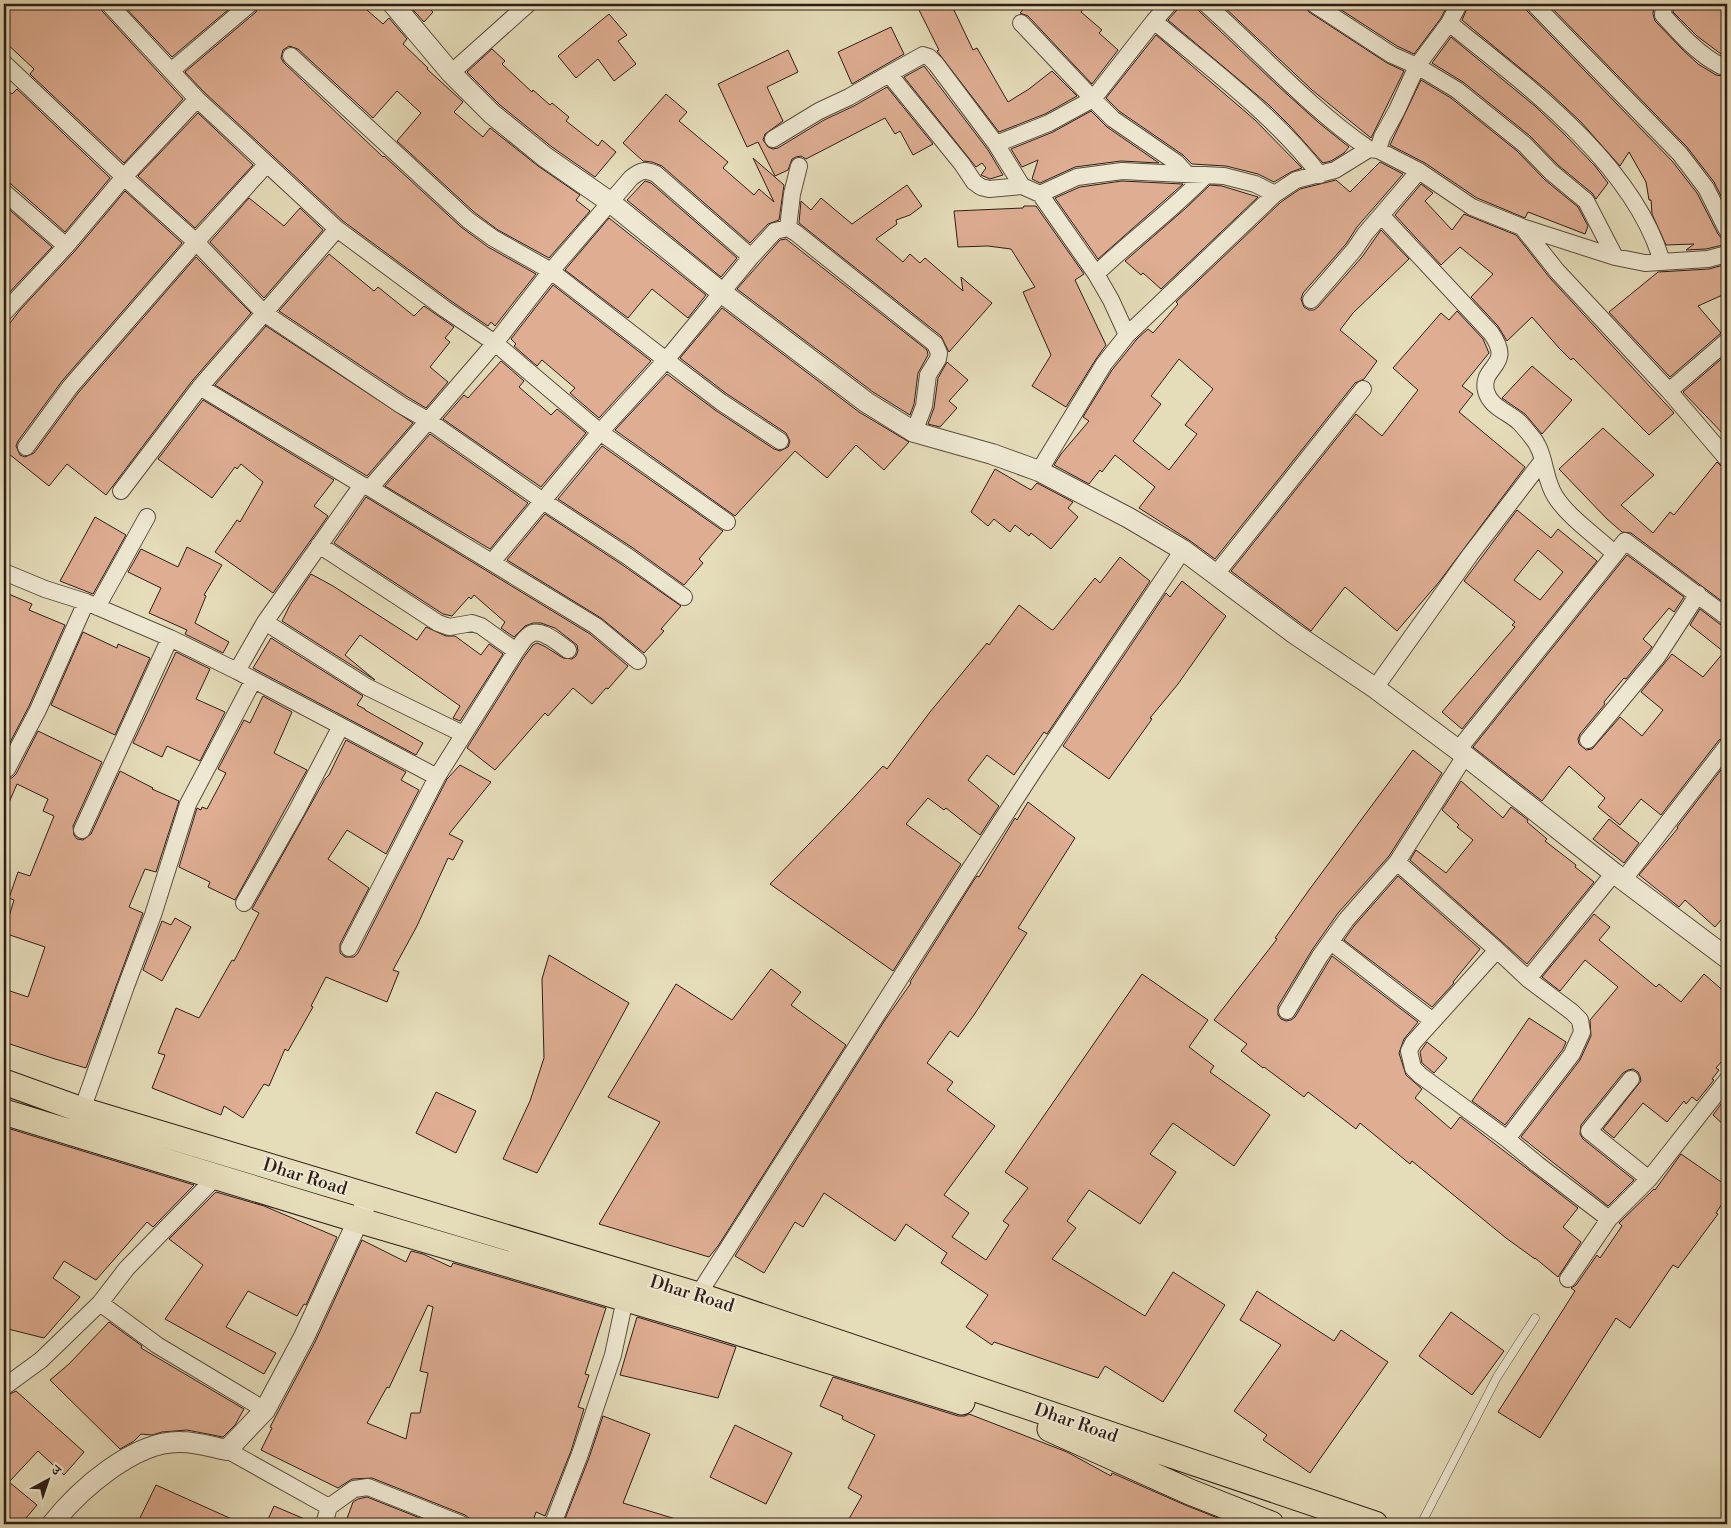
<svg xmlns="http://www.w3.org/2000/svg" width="1731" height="1528" font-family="'Libre Bodoni','Noto Serif Devanagari',serif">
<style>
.building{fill:#dead92;stroke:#2f1d16;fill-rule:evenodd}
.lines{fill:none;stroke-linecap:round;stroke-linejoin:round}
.service-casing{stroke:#5c4d3f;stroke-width:9}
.minor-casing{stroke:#5c4d3f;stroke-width:18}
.tertiary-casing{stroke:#5c4d3f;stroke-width:22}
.primary-casing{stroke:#2f1d16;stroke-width:27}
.service{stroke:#eee8d2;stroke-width:8}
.minor{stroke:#eee8d2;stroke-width:16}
.tertiary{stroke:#eee8d2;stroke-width:20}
.primary{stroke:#e5dcb9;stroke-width:25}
.labels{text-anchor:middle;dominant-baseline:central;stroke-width:4;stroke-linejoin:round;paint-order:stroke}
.street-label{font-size:18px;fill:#2f1d16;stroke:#eee8d2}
</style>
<rect width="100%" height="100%" fill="#e5dcb9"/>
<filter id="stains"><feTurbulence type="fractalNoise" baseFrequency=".004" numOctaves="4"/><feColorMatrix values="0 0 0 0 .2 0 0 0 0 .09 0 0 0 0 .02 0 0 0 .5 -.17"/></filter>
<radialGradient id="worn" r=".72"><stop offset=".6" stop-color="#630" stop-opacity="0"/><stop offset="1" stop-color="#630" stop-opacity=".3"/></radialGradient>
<path class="building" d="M4,4H99L102,11L183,99L124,163L30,74L34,69L4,41Z
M122,4H235L172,57Z
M260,4H360L383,24L389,18L407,39L403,44L428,68L427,69L463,102L454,112L483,137L490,128L538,166L580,195L576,200L590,211L549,258L498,230L474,212L397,141L421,113L397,91L373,118L298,49L289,46L283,50L281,58L284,63L383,157L384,156L461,227L488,247L536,274L495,326L491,322L488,326L451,301L343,221L204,92L185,72L256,12Z
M408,4H425L433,12L424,22Z
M916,4H951L973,50L977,48L1008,102L1029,89L1052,71L1077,96L1045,114L999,132L937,51L939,50Z
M1028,4H1087L1081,12L1102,30L1099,33L1118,50L1092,84L1028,16L1020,13Z
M1179,4H1196L1199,11L1278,86L1319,123L1349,147L1344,153L1331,161L1323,163L1290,126L1269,105L1168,20L1177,10Z
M1221,4H1304L1309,12L1387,63L1404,71L1371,138L1312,90Z
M1332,4H1448L1441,18L1414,54L1397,46Z
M1469,4H1524L1527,11L1672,161L1697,193L1718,234L1722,239L1727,240V244L1706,249L1686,250L1694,244L1666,245L1652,214L1651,200H1649L1646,182L1629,152L1620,166L1581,122L1549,92L1462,20Z
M1548,4H1654L1653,14L1655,21L1683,50L1698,64L1716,75L1722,76L1727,74V208L1714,182L1687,147Z
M1674,4H1727V52L1721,54L1697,36L1673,12Z
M609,14L627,35L618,41L636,64L614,81L598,59L576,78L558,56Z
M891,27L904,54L852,84L838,52Z
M1156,35L1255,120L1302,168L1291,172L1274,182L1258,174L1226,166L1192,164L1183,155L1119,111L1106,98Z
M1451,37L1536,107L1566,136L1595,166L1608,183L1596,199L1592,193L1558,165L1530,136L1463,82L1432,63Z
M492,49L505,61L502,64L532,92L533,90L550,105L552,103L569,117L566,121L598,146L602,140L616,152L595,177L552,147L500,105L467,72Z
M788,50L798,72L767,87L783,121L765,134L763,140L768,147L773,149L778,148L824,120L854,106L887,87L933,144L913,155L900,131L895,134L885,118L806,159L801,156L796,157L792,159L788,170L775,176L758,142L747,147L718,84Z
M924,66L988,150L1003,175L990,179L981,175L986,168L982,163L976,167L904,77Z
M1421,80L1451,98L1517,151L1545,180L1578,207L1588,226L1585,234L1528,212L1525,218L1477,198L1425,163L1390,145Z
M4,87L12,94L17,89L110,178L65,232L11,184L4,182Z
M666,94L687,112L679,121L728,162L723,168L754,195L759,189L774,202L753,158L784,185L779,220L768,224L750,243L662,166L652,162L643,161L623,143Z
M1091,111L1107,127L1159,163L1121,161L1075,167L1040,183L1032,179L1038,160L1022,167L1011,149L1053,132Z
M198,113L253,165L195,228L138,176Z
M1380,162L1403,174L1357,227L1346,244L1303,293L1301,299L1304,307L1309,310H1314L1318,307L1362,257L1381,230L1409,259L1353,313L1340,330L1377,361L1364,379L1355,383L1215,559L1189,540L1139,508L1155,487L1115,455L1102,472L1100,470L1089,484L1054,465L1061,454L1089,421L1083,417L1112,370L1137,339L1148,329L1153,333L1178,304L1176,302L1281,202L1300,189L1336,180L1350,192ZM1179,359L1213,389L1185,425L1197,434L1169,470L1133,441L1161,404L1151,396Z
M645,181L651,183L737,258L721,277L627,200Z
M1122,181L1183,184L1098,259L1055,198L1080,187Z
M1421,184L1433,193L1425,201L1452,230L1464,214L1516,235L1550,278L1674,413L1649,435L1573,358L1571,360L1559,348L1532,317L1507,341L1498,326L1471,297L1493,274L1460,247L1441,265L1395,215Z
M907,185L922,206L910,215L896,220L897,224L876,239L903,262L910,254L920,263L925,258L963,291L961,277L992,303L949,352L941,336L799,223L801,201L811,210L821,198L852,224Z
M1210,185L1222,186L1258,197L1161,289L1143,273L1141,275L1125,261L1186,208Z
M125,191L182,243L62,381L18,441L16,446L20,455L25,457L34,453L78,393L196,257L251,313L192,381L106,495L67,464L49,486L4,450V331L20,310L74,252Z
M249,198L284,226L300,208L323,230L264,298L210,242Z
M4,205L52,247L5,297L4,295Z
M1024,206H1036L1084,274L1075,280L1106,345L1096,359L1066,407L1032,386L1051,355L1023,292L1035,287L1011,249L988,246L958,247L954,211L1023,208Z
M609,218L706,295L688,318L652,289L628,318L565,270Z
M786,239L927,350L928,355L918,373L914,404L910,415L873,392L737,289L780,240Z
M329,254L374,291L378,287L414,316L424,306L454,327L445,338L450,342L430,367L448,382L426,408L406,396L279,311Z
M1727,264V293L1698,306L1721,333L1670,377L1609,312L1658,272L1709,269Z
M553,285L651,361L599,418L570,393L575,388L542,360L537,366L514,346L516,344L511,339Z
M722,308L859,412L909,442L884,470L856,445L827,478L795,451L735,516L615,430L667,374L715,410L774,449L780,451L788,447L790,441L786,433L727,394L680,358Z
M1457,311L1483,339L1489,353L1462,386L1473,394L1459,412L1525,467L1439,582L1397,631L1345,587L1311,631L1231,571L1356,414L1382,436L1418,390L1393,368L1441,313L1449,320Z
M266,326L413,423L367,476L215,385Z
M1727,354V438L1683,392Z
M501,361L524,381L519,387L551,415L557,409L586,433L541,487L443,419L464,395L468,398Z
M947,362L968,380L949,401L957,408L940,427L928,424L934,408L938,378Z
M1532,366L1572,400L1542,434L1525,414L1502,398Z
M203,400L334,480L314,506L328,516L273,593L215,552L237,520L240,522L263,482L241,464L237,469L235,467L212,498L158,459Z
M1603,428L1654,475L1621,505L1653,533L1670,512L1674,515L1717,462L1723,468L1727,469V605L1631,533L1622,532L1607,519L1559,469Z
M430,434L528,503L490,549L385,486Z
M602,446L723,531L699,559L703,563L684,585L633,548L558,499Z
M995,469L1031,490L1037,483L1073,502L1068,508L1078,517L1051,549L1031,533L1029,536L1015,525L1010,532L994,519L988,526L971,512Z
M366,497L590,634L628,666L608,689L606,688L592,704L573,688L548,716L545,713L495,770L467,748L524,657L533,645L537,643L544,646L563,658L572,659L576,656L578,651L577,645L555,628L541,623H533L525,626L514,637L501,628L505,622L474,595L471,599L469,597L452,616L443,614L334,543Z
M1517,510L1551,538L1558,529L1597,561L1462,729L1442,712L1515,627L1512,625L1515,622L1464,581ZM1538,550L1563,572L1540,600L1514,580Z
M545,514L621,564L681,606L661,629L664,631L644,653L601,618L507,560Z
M95,517L126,535L93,594L60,581Z
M187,547L222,565L204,595L206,596L195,623L229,642L223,653L185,634L187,630L149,613L161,588L128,572L141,549L178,567Z
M1627,555L1684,597L1674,612L1669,608L1643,639L1652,647L1626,679L1624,678L1604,702L1605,704L1580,734L1578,739L1579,744L1586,750L1592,749L1620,717L1642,736L1663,710L1641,692L1672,654L1703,677L1724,652L1690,625L1700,609L1721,625L1727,627V736L1719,740L1661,815L1641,799L1620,825L1598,807L1605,798L1569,766L1542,801L1473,747Z
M1120,557L1150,581L1047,734L1044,732L1014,775L987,755L968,780L999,806L980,835L946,808L944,810L928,798L906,824L961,864L893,971L770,884L846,806L883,766L887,769L930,712L987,643L989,645L1019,605L1052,630L1054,629L1095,578L1100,583Z
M311,574L333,586L417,640L426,627L446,636H455L481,655L489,644L503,654L460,721L453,718L460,706L360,635L345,655L375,680L282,621L290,605Z
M1182,581L1226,616L1178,684L1150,718L1152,719L1109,779L1063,746L1166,593L1170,597Z
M4,592L32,604L29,610L65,625L29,706L4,754Z
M83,632L117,648L118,644L150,658L115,735L51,705Z
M271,638L363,696L357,705L365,709V710L423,743L416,755L253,668Z
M176,652L210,669L196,699L225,712L200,761L167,746L162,757L133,743Z
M263,696L292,712L274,753L307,770L235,900L208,887L210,882L179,867L197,808L201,810L202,807L207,809L226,773L218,769L244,720L250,723Z
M38,731L102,762L73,826L74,835L77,839L83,840L91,834L120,771L153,788L152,789L179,801L156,872L145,869L129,907L143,913L86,1068L55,1059L4,1042V989L28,997L45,947L4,933L14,900L9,898L18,872L30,876L54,816L43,811L48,799L17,784L4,814V778H12L16,774Z
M346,740L406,772L401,780L419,790L386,854L347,830L330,856L328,859L369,888L340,944V953L345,957H354L358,953L447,779L460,765L491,782L449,834L463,841L453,860L448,858L417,926L393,970L399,972L387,1002L326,977L311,1006L313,1007L288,1051L285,1049L269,1086L264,1084L243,1118L224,1106L221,1115L152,1088L165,1055L158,1053L176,1008L199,1018L232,960L234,961L259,913L252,909L325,779L329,775Z
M1413,750L1442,773L1389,856L1338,913L1312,950L1278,1006V1015L1281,1019L1286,1021L1291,1020L1295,1017L1332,956L1418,1022L1404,1039L1399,1053L1406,1075L1422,1089L1415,1098L1451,1129L1460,1117L1578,1208L1563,1227L1581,1242L1558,1277L1535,1258V1259L1506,1238L1412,1161L1410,1164L1360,1123L1356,1129L1308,1092L1304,1097L1264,1067L1263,1068L1241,1051L1247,1044L1214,1020L1277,939L1275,938L1309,890Z
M1727,762V913L1715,927L1685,900L1679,907L1639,875L1678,828L1677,827Z
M1461,781L1503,818L1511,807L1528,820L1527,822L1547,839L1545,841L1576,865L1575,867L1594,882L1527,964L1410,860L1416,850L1446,873L1473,840L1457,827L1459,825L1442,810Z
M1028,802L1075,838L1018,928L1027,933L974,1015L958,1037L950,1031L927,1063L953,1082L947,1090L995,1126L944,1195L969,1213L952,1237L986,1260L1009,1225L1003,1221L1028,1188L1005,1172L1142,974L1208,1020L1189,1047L1214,1066L1210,1072L1270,1115L1234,1166L1173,1123L1150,1154L1176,1172L1140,1224L1089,1190L1067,1221L1076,1228L1052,1259L1145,1316L1173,1272L1225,1305L1163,1402L1105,1366L1098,1378L994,1342L992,1345L966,1327L988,1295L941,1263L947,1253L906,1224L895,1241L824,1193L803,1227L795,1222L764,1273L735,1256L885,1020L911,983L910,982L974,880L977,876L979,877L1015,818L1017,820Z
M1609,819L1639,843L1624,863L1593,839Z
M1398,876L1480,949L1453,982L1454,983L1432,1007L1344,940L1354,926Z
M1594,914L1610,927L1599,940L1656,987L1659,984L1681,1002L1704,974L1727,994V1055L1716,1068L1719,1070L1712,1079L1714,1080L1697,1101L1692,1097L1686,1104L1684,1101L1667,1122L1643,1103L1614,1138L1603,1129L1641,1081L1640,1076L1638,1072L1633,1069L1628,1070L1623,1073L1581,1125L1580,1134L1583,1139L1634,1180L1608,1206L1521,1137L1580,1060L1591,1036L1590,1020L1618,987L1585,960L1560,991L1542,977Z
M175,918L191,927L162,981L143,970L162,921L171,925Z
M549,955L629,1003L537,1173L503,1159L530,1101L544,1058L542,979Z
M771,969L801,992L791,1005L846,1045L718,1246L709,1257L599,1224L660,1122L608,1097L676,984L732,1020Z
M1529,1018L1566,1042L1563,1049L1505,1125L1472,1101Z
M1427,1042L1447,1058L1434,1073L1422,1063L1420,1052Z
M436,1092L476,1111L456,1153L416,1133Z
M1727,1096V1128L1713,1115Z
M4,1127L194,1185L153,1227L147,1222L96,1280L64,1261L53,1278L80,1297L44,1338L4,1328Z
M1681,1154L1727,1186V1196L1716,1213L1718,1214L1678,1268L1673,1265L1630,1328L1616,1318L1540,1438L1498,1412L1575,1291L1571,1288L1576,1285L1597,1255L1600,1258L1622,1226L1619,1223L1654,1189L1655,1190Z
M216,1192L264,1206L337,1237L306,1305L304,1304L297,1316L248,1291L226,1327L276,1353L264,1374L165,1319L203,1265L169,1239Z
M362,1240L406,1262L411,1251L423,1254L451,1267L453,1263L606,1308L585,1374L589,1375L578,1407L584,1409L571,1451L545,1516L536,1512L532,1524H471L469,1518L465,1515L372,1478L352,1479L338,1488L261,1450L272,1428L270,1427L315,1342ZM428,1305L433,1307L420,1371L428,1373L420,1413H411L406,1439L367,1423L387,1387L389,1388Z
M1257,1291L1334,1341L1341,1330L1388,1362L1310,1473L1263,1440L1267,1435L1234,1411L1281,1345L1240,1320Z
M1451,1312L1504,1351L1472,1395L1419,1356Z
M637,1317L736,1347L718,1398L620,1375Z
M109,1322L142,1346L141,1348L244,1409L235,1425L223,1437L187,1430L162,1432L152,1435L141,1434L134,1441L120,1449L50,1380L69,1364Z
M833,1377L958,1416H965L969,1414L1067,1452L1111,1476L1112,1473L1185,1505L1233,1524H846L862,1496L848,1488L875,1435L842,1419L843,1416L820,1406Z
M16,1391L84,1452L64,1475L38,1451L9,1482L37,1505L21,1524H4V1397Z
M603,1416L650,1434L623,1503L679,1520L678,1524H563L589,1458Z
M735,1425L792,1453L766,1504L710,1477Z
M156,1485L243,1524H137Z
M367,1497L435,1524H345L353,1502L358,1499Z
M274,1506L314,1523V1524H266Z"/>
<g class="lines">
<g class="service-casing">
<path id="service" d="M1421,1524L1497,1377L1535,1318"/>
</g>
<g class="minor-casing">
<path id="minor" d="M109,4L197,99L337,229L445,309L495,343L600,432L727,522
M1169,4L1154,21C1211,69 1274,115 1320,175
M1206,4C1260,52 1309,108 1369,149
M1314,4L1392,55L1417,66L1457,90L1524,144L1551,172L1586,201L1615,257
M1534,4L1680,154L1706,188L1727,230
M1664,4L1663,15C1680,34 1698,54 1721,66L1727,62
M1021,23L1093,99L1154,21
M1449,23C1525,84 1634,164 1662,262
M291,56L468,220L493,238L551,271L666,360L721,402L780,441
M4,63L124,177L196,242L264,313L401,405L429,421L543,501L627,556L684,597
M171,71L250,4
M451,73L528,4
M889,74L923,55L929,57L936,64L996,144L1022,186
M773,139L819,111L849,97L889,74L962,164L974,182L981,187L989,189L1022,186L1040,194L1096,274L1111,300L1127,335
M996,144L1049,123L1093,99L1113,119L1177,163L1186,173
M1378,150L1382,137L1397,110L1417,66L1449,23L1459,4
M4,192L66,246
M1040,194L1077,177L1122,171L1224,176L1255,184L1275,194
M1381,215L1491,333C1515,367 1480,365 1486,391C1490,407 1508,412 1519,422C1523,426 1527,431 1531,436C1546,452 1543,477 1555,496C1568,517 1596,536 1615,554L1458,750
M1522,227L1557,271L1669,391L1727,459
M788,228L792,194L799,166
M1096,274C1132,239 1172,211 1206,175
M1311,300L1354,250L1365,234L1419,171
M4,313L66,246L124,177L197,99
M200,387L362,485
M1669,391L1727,341
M26,447L70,387L196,242L266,165
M1039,471L1104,364L1127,335L1275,194L1296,180L1335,170L1369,149L1378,150L1419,171L1472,207L1522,227L1615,257L1645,263L1708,259L1727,254
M370,488L596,626L638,661
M121,491L200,387L337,229
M319,545L438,623L449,627L472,623L481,626L516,651
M1615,554L1625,541L1727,617
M492,562L600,432L666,360L751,257L775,231L788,228L796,233L935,344L939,353L938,359L928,375L924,406L914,432
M4,572L45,589L86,602L170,638L237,671L437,777
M1216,574L1363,389
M97,607L147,517
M265,622L367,687L463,734
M237,671L265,622L362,485L370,488L495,343L551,271L631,178C641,170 645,169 656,174L751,257
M1375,688L1470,555L1543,460
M1588,740L1657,657L1698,594
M7,769L38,710L86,602
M82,830L170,638
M1397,862L1497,950L1413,1043L1409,1051L1413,1068L1420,1075L1507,1139L1537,1164L1609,1219L1568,1279
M1624,879L1727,746
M244,903L296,812L341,726
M1331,942L1433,1021
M349,948L437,777L516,651C520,646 524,638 529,635C540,626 559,644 568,650
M1497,950L1528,979L1572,1012L1580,1020L1582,1032L1572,1054L1507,1139
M1528,979L1614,873
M1287,1011L1320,956L1346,920L1397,862L1465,756
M1631,1079L1589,1131L1649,1179
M82,1110L126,986L153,915L188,804L253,681
M1609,1219L1649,1179L1727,1080
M698,1295L966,875L1035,769L1183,550
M100,1303L157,1345L265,1410
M4,1387L41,1360L100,1303L127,1268L217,1176
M227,1450L329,1507L354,1489L368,1487L461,1524
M324,1524L329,1507
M551,1524L554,1521L580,1454L613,1355L625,1299"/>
</g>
<g class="tertiary-casing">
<path id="tertiary" d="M393,4L451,73L492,114L545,157L610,202L721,292L866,402L914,432L992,454L1039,471L1129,518L1183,550L1295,634L1375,688L1458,750L1614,873L1727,958
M52,1524C79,1490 135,1440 181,1442C196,1442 212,1447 227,1450L265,1410L304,1337L369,1197"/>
</g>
<g class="primary-casing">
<path id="primary" d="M4,1082L82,1110L698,1295L1375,1524
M4,1112L358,1220L698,1320L962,1402
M1050,1429L1190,1492L1271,1524"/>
</g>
<use href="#service" class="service"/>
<use href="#minor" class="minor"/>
<use href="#tertiary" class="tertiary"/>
<use href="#primary" class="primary"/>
</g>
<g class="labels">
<g class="street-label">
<text transform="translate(305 1177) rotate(17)">Dhar Road</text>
<text transform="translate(692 1294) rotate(17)">Dhar Road</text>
<text transform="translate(1076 1423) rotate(19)">Dhar Road</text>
</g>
</g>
<rect width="1731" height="1528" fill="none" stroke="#e5dcb9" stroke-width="20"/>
<rect x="5" y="5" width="1721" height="1518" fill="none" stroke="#2f1d16" stroke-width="2.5"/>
<rect x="10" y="10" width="1711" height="1508" fill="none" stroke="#2f1d16"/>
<g transform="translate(48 1480) rotate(40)" stroke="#eee8d2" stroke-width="4" paint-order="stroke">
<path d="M0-4L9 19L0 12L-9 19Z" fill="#2f1d16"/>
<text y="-8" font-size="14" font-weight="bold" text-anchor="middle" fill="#2f1d16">उ</text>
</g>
<rect width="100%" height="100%" filter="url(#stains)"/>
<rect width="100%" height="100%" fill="url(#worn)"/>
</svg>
